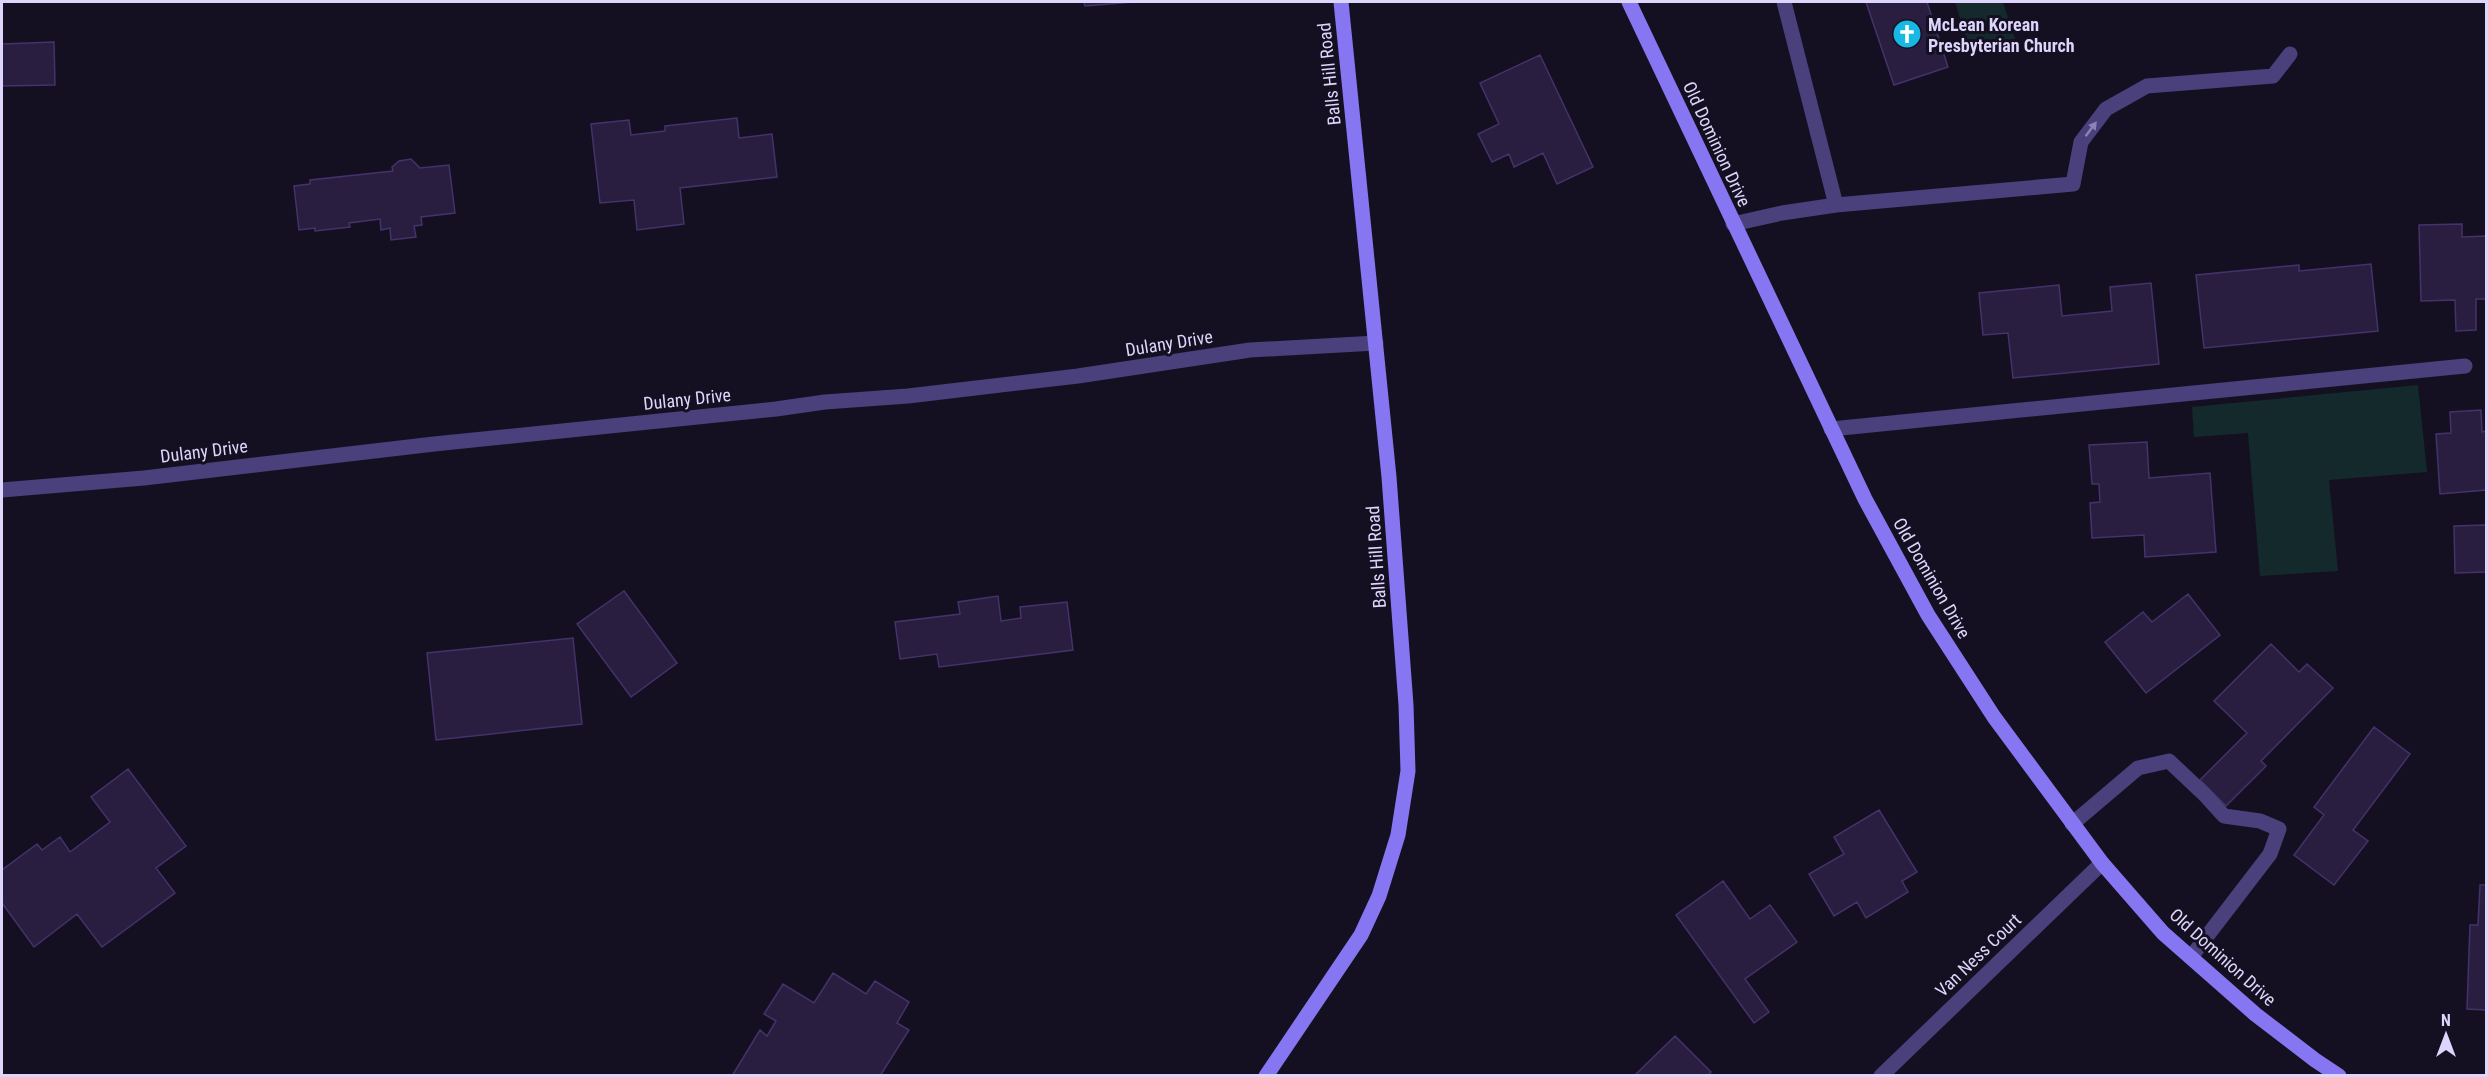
<svg xmlns="http://www.w3.org/2000/svg" width="2488" height="1077" font-family="'Roboto Condensed',sans-serif">
<style>
.green{fill:#14292b}
.building{fill:#291e40;stroke:#44326a;stroke-width:1.5}
.lines{fill:none;stroke-linecap:round;stroke-linejoin:round}
.lane{stroke:#49407c;stroke-width:15}
.street{stroke:#49407c;stroke-width:15}
.secondary{stroke:#8776f1;stroke-width:15}
.oneway{fill:#8c83b5}
.labels{text-anchor:middle;dominant-baseline:central;stroke-width:6;stroke-linejoin:round;paint-order:stroke}
.poi-label{font-size:18px;font-weight:bold;fill:#ddd5fb;stroke:#151021;text-anchor:start}
.street-label{font-size:18px;fill:#ddd5fb;stroke:#151021}
</style>
<rect width="100%" height="100%" fill="#151021"/>
<path class="green" d="M1955,2H2003L2015,39L1971,53Z
M2418,385L2427,472L2329,480L2338,571L2260,576L2248,433L2194,437L2192,407Z"/>
<path class="building" d="M1084,2H1134L1085,6Z
M1866,2H1927L1948,67L1894,85Z
M54,42L55,85L2,86V44Z
M1540,55L1593,167L1557,184L1543,153L1514,167L1509,154L1492,162L1478,134L1499,124L1480,83Z
M737,118L739,138L772,134L777,177L680,188L684,224L637,230L634,200L600,203L591,124L629,120L631,135L665,131V126Z
M411,159L420,168L449,165L455,213L421,217L422,225L414,226L416,237L391,240L390,228L381,230L380,219L349,223L350,227L315,231V228L299,230L294,186L310,184V180L393,171L392,167L399,161Z
M2462,224V237L2486,236V299H2476V330L2456,331L2455,300L2421,301L2419,225Z
M2371,264L2378,331L2204,348L2196,275L2299,265V271Z
M2151,283L2159,364L2013,378L2008,333L1983,335L1979,293L2059,285L2062,316L2112,311L2110,287Z
M2481,410L2482,432L2486,431V490L2440,494L2436,434L2451,433L2450,412Z
M2147,442L2149,478L2210,473L2216,552L2145,557L2144,535L2092,538L2090,503L2100,502L2099,484H2092L2089,445Z
M2486,525V572L2455,573L2454,526Z
M624,591L677,663L631,697L577,624Z
M2188,594L2220,635L2146,693L2105,642L2143,612L2152,622Z
M998,596L1001,621L1021,618L1020,607L1067,602L1073,650L939,667L937,654L900,659L895,622L960,614L958,602Z
M573,638L582,724L436,740L427,653Z
M2271,644L2299,672L2307,664L2333,688L2261,761L2266,766L2226,806L2200,780L2247,733L2214,701Z
M2374,727L2410,754L2353,830L2368,841L2334,885L2294,855L2324,815L2314,807Z
M128,769L186,846L156,868L175,893L102,947L77,914L34,947L2,903V870L37,844L42,850L60,837L70,852L110,822L91,797Z
M1879,810L1917,872L1902,881L1908,892L1866,918L1857,902L1834,916L1809,874L1844,854L1834,837Z
M1723,881L1750,919L1770,905L1797,942L1745,979L1769,1012L1754,1023L1676,915Z
M2480,885H2486V1010L2467,1009L2470,925H2478Z
M833,973L866,994L875,981L909,1002L897,1023L909,1030L880,1076H732L760,1030L767,1036L776,1021L764,1014L783,984L814,1003Z
M1675,1036L1711,1072L1707,1076H1634Z"/>
<g class="lines">
<path class="lane" d="M1836,205L2073,184L2081,142L2106,109L2147,86L2273,76L2290,54
M1733,224L1782,213L1836,205L1784,2
M1831,429L2465,366
M2072,824L2138,768L2169,761L2205,795L2224,816L2260,821L2279,829L2270,854L2191,957"/>
<path class="street" d="M2,490L144,478L434,444L776,409L825,402L908,396L1078,376L1250,350L1376,343
M1881,1076L2102,863"/>
<path class="secondary" d="M1629,2L1865,499L1928,615L1994,717L2102,863L2163,933L2255,1014L2315,1060L2339,1076
M1266,1076L1361,935L1379,896L1398,835L1408,771L1406,705L1389,477L1341,2"/>
</g>
<defs><path id="oneway-solid" d="M-6-.8H1V-3.2L6.5 0L1 3.2V.8H-6Z" transform="scale(1.5)"/></defs>
<use class="oneway" href="#oneway-solid" transform="translate(2091 129) rotate(-53)"/>
<defs>
<g id="church-disc" transform="scale(1.5)"><circle r="9.5" fill="#18b8e4" stroke="#151021"/><path d="M-1.2-6h2.4v3.5h3.3v2.4h-3.3V6h-2.4V-.1h-3.3v-2.4h3.3Z" fill="#fff"/></g>
</defs>
<g fill-rule="evenodd">
<use href="#church-disc" x="1907" y="34"/>
</g>
<g class="labels">
<g class="poi-label">
<text x="1928" y="24">McLean Korean<tspan x="1928" dy="21">Presbyterian Church</tspan></text>
</g>
<g class="street-label">
<text transform="translate(1329 74) rotate(-96)">Balls Hill Road</text>
<text transform="translate(1717 144) rotate(65)">Old Dominion Drive</text>
<text transform="translate(1169 343) rotate(-9)">Dulany Drive</text>
<text transform="translate(687 399) rotate(-6)">Dulany Drive</text>
<text transform="translate(204 451) rotate(-7)">Dulany Drive</text>
<text transform="translate(1376 557) rotate(-94)">Balls Hill Road</text>
<text transform="translate(1932 578) rotate(60)">Old Dominion Drive</text>
<text transform="translate(1978 955) rotate(-44)">Van Ness Court</text>
<text transform="translate(2223 957) rotate(42)">Old Dominion Drive</text>
</g>
</g>
<rect width="2488" height="1077" fill="none" stroke="#ddd5fb" stroke-width="6"/>
<g transform="translate(2446 1035)" stroke="#151021" stroke-width="4.5" paint-order="stroke">
<path d="M0-4.5L10 22L0 15L-10 22Z" fill="#ddd5fb"/>
<text y="-9" font-size="16" font-weight="bold" text-anchor="middle" fill="#ddd5fb">N</text>
</g>
</svg>
